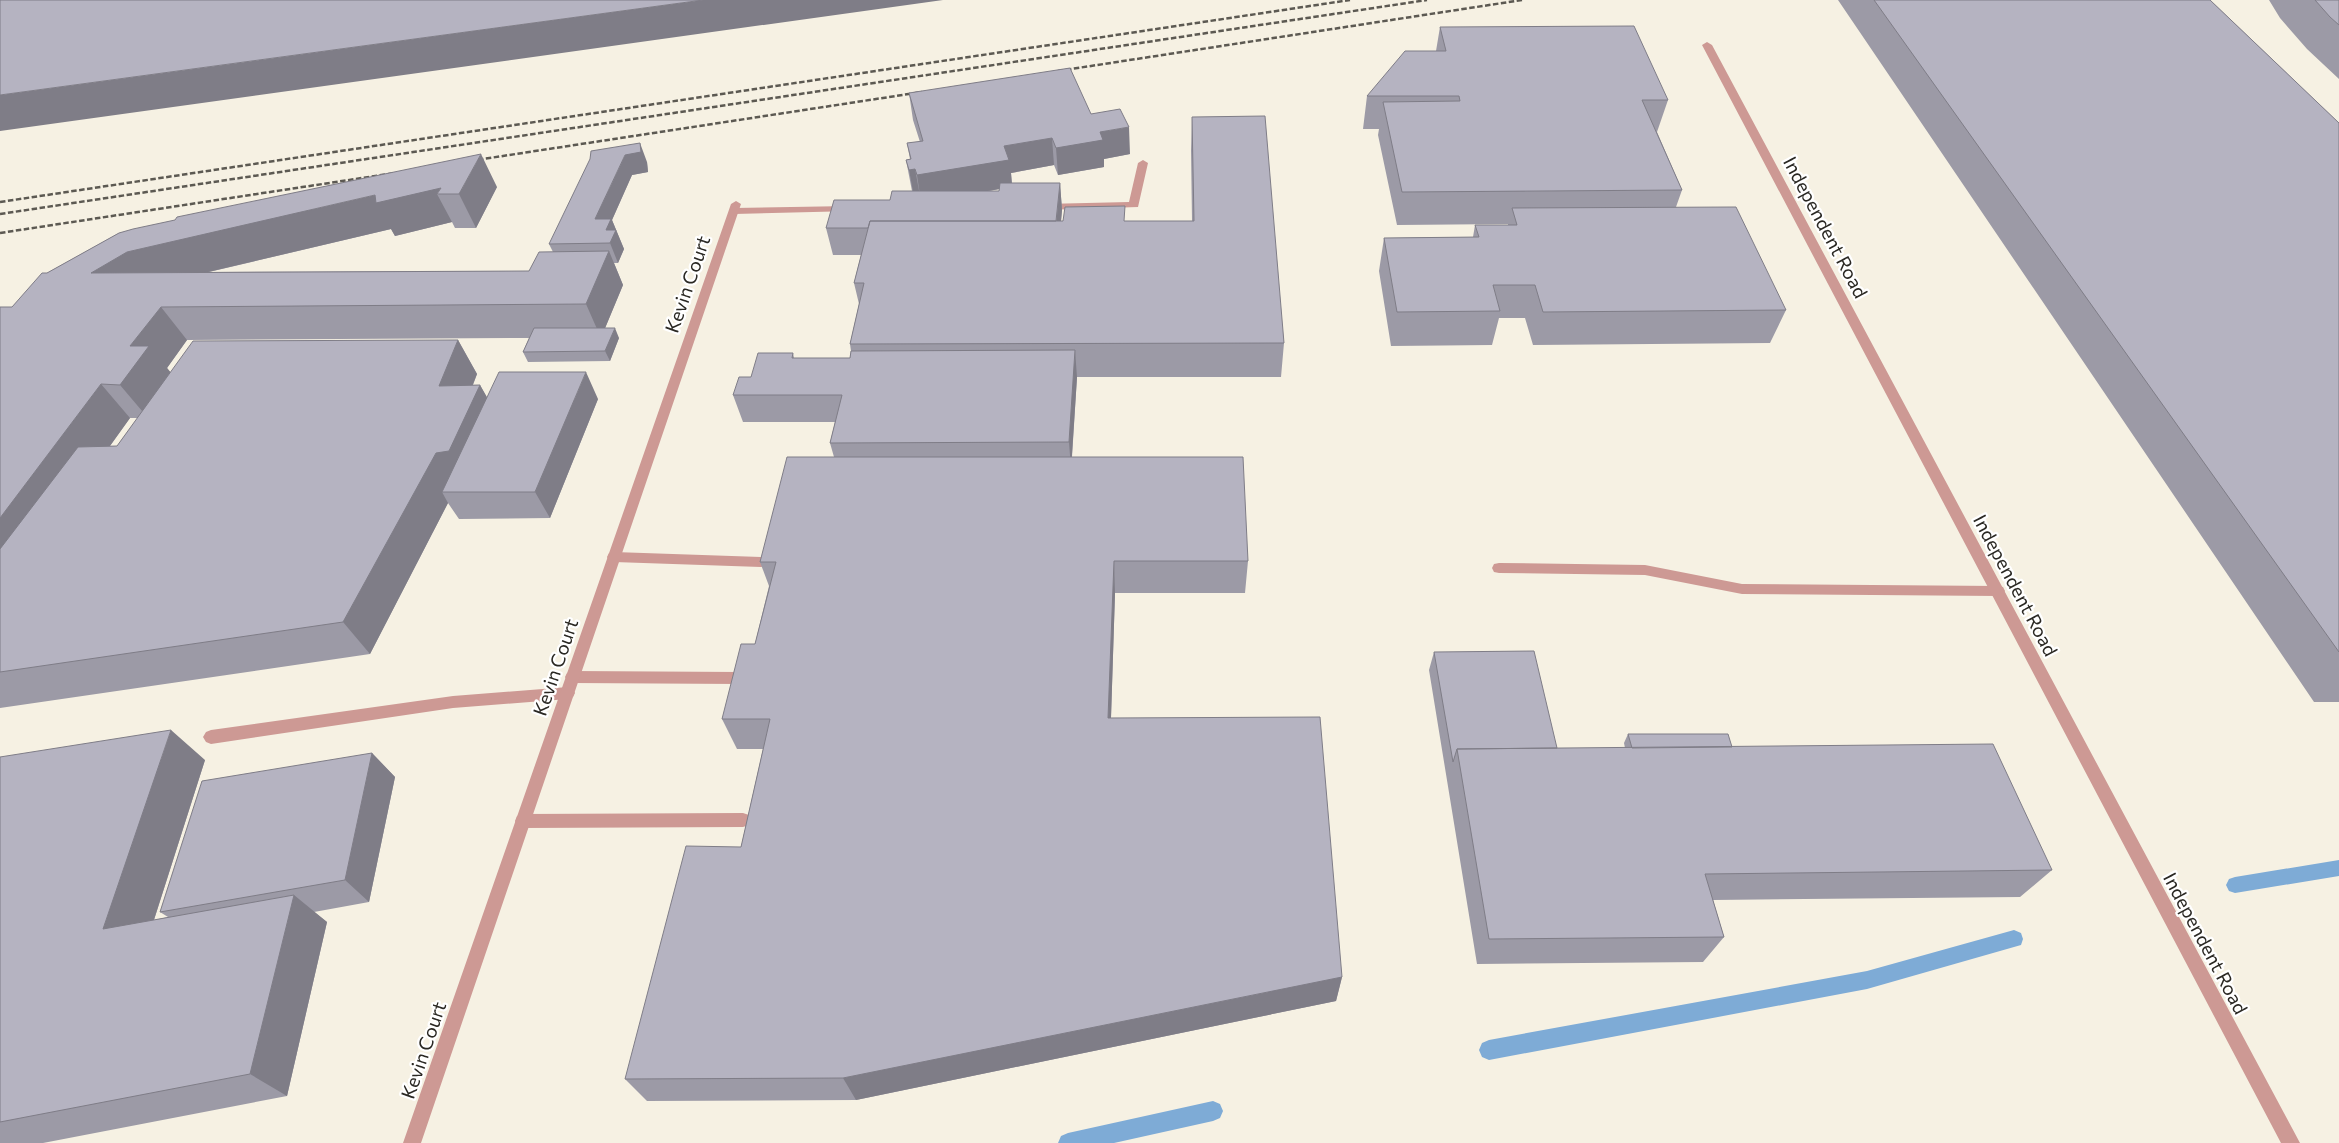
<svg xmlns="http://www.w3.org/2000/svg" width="2339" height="1143" font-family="Commissioner,sans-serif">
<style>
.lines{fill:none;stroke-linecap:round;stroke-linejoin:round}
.stream{fill:#7eabd6;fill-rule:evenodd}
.service{fill:#cd9994;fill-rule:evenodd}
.minor{fill:#cd9994;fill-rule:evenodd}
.rail{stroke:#5c5952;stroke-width:2.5;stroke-dasharray:5.5 2.5;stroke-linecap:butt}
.wall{fill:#9c9aa6;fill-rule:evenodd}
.shaded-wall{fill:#7f7d87}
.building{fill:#b5b3c1;stroke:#7f7d87}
.labels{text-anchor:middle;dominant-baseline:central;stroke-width:4.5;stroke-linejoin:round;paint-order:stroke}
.street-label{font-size:19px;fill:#2a2823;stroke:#fff}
</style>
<rect width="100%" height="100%" fill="#f6f1e3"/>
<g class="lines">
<path class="stream" d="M2339,860V876L2235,893L2229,891L2226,885L2229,879L2235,877Z
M2014,930L2021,933L2023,939L2021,945L1867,989L1489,1060L1482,1057L1479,1050L1482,1043L1489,1040L1867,971Z
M1213,1101L1220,1104L1223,1111L1220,1118L1213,1121L1114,1143H1058L1061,1136L1068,1133Z"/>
<path class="service" d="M1143,160L1148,163L1138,207L1044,210L1039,207L1044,204L1129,202L1138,163Z
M850,206L855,209L854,211L734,214L729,211L734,208Z
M614,552L761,557L766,558L768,562L766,566L761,567L614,562L609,561L607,557L609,553Z
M1499,563L1645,565L1742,584L1998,586L2003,587L2005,591L2003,595L1998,596L1742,594L1645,575L1499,573L1494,572L1492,568L1494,564Z
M572,671L740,672L745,674L747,678L745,682L740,684L572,683L567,681L565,677L567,673Z
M568,687L573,689L575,693L573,697L568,699L453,708L211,744L206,742L203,737L206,732L211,730L453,696Z
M743,813L749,815L751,820L749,825L743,827L523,828L517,826L515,821L517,816L523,814Z"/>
<path class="minor" d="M1707,42L1712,45L2300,1143H2281L1702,45Z
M736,201L741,204L421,1143H403L731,204Z"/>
<path class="rail" d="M1058,71L1522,0
M470,161L922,92
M0,202L1350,0
M0,214L1427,0
M0,233L395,173"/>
</g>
<path class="wall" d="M1838,0H2210L2339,123V702H2314Z
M2269,0H2339V79L2307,49L2280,18Z
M1440,27L1668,100L1657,132L1682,190L1676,207L1786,310L1770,343L1533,345L1525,318H1499L1492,345L1391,346L1379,271L1384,238L1473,237L1475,225H1508V224L1397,225L1378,135L1379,129H1363L1367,96L1436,51Z
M909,93L1091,114L1130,154L1104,159V167L1058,175L1054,165L1011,173L1012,183H1060L1062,210L1061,221H1192L1191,150L1192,117L1284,343L1281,377H1077L1072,457L1248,561L1245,593H1115L1111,718L1342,977L1336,1001L856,1100L647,1101L625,1079L741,847L763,749H737L722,719L755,644L769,586L760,562L834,457L830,443L835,422H743L733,395L751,377L793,353L794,358H850L851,351L850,344L859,304L854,283L861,255H833L826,228L912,191L906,160L910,159L907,143L920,142L913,120ZM999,189V191H989Z
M647,162L648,172L632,175L612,220L624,249L618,263H614L623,285L605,328L619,338L610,361L528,362L523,352L529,338L187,340L167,368L171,373L458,340L477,374L473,385H480L487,398L598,399L550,518L459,519L448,503L370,654L0,708V307H12L47,273L119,233L497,187L476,228H455L452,222L395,236L391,229L209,272L529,271L553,252L549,244ZM130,418H138L117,446H110Z
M1434,652L1557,748H1625L1624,743L1628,734L1732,747L2052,870L2020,897L1713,900L1724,937L1703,962L1477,964L1429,670Z
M372,753L395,777L369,902L314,912L327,922L287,1096L43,1143H0V757L205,760L154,920L168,917L160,912Z"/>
<path class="shaded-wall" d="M703,0H943L0,131V95Z
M1129,127L1130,154L1104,159V167L1058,175L1056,148L1100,132Z
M1052,138L1054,165L1011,173L1012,187L921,202L917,175L1004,146Z
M640,143L647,162L648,172L632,175L612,220L624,249L618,263L610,243L595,219L625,155Z
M481,154L497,187L476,228L459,194Z
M915,169L920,196L914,197L909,170Z
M1060,183L1062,210L1058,254L1056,227Z
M441,188L437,194L452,222L395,236L391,229L153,285L91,273L127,252L375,195Z
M609,251L623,285L601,338L586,304Z
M161,307L187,340L167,368L176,379L148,418L120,385L130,346Z
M615,328L619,338L610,361L605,351Z
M458,340L477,374L459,419L439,386Z
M1075,350L1077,377L1071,469L1069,442Z
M586,372L598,399L550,518L535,492Z
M101,384L130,418L0,599V518Z
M480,385L499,418L442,492L448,503L370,654L343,622L436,453Z
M1114,561L1115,593L1110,748L1108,718Z
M171,730L205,760L143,954L103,929Z
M372,753L395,777L369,902L345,880Z
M294,895L327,922L287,1096L250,1074Z
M1342,977L1336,1001L856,1100L843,1078Z"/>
<path class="building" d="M0,0H703L0,95Z
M1874,0H2210L2339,123V652Z
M2315,0H2339V25L2330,17Z
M1634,26L1668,100H1642L1682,190L1402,192L1383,102L1460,101L1459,96H1367L1405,51H1446L1440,27Z
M1070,68L1091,114L1120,109L1129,127L1100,132L1103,140L1056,148L1052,138L1004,146L1009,160L917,175L915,169L909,170L906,160L911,159L907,143L923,141L909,93Z
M1265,116L1284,343L850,344L864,283H854L870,221H1063L1065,207L1125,206L1124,221H1194L1192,117Z
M640,143L641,152L625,155L595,219H611L606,230H616L610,243L549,244L590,159L591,151Z
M481,154L459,194H437L441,188L376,203L375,195L127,252L91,273L529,271L539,252L609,251L586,304L161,307L130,346H149L120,385L101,384L0,518V307H12L42,273H47L119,233L133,229L175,220L177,217Z
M1000,183H1060L1056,221H870L868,228H826L834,200H890L892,191H999Z
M1736,207L1786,310L1543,312L1535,285H1493L1500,311L1397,312L1384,238L1479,237L1475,225H1517L1512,208Z
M534,328H615L605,351L523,352Z
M458,340L439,386L480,385L449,451L436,453L343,622L0,672V549L78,447L117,446L193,341Z
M1075,350L1069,442L830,443L842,395H733L739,377H751L758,353H793L792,358H850L851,351Z
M499,372H586L535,492H442Z
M787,457H1243L1248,561H1114L1108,718L1320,717L1342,977L843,1078L625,1079L686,846L741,847L770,719H722L741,644H755L776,562H760Z
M1534,651L1557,748L1457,749L1453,762L1434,652Z
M171,730L103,929L294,895L250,1074L0,1122V757Z
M1628,734H1728L1732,747L1632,748Z
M1993,744L2052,870L1705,874L1724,937L1489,939L1457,749Z
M372,753L345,880L160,912L202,781Z"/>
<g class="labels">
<g class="street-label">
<text transform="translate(1826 227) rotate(62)">Independent Road</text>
<text transform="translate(687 284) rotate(-71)">Kevin Court</text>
<text transform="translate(2016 585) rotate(62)">Independent Road</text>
<text transform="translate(555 667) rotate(-71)">Kevin Court</text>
<text transform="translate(2206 943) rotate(62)">Independent Road</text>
<text transform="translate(423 1050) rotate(-71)">Kevin Court</text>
</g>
</g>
</svg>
